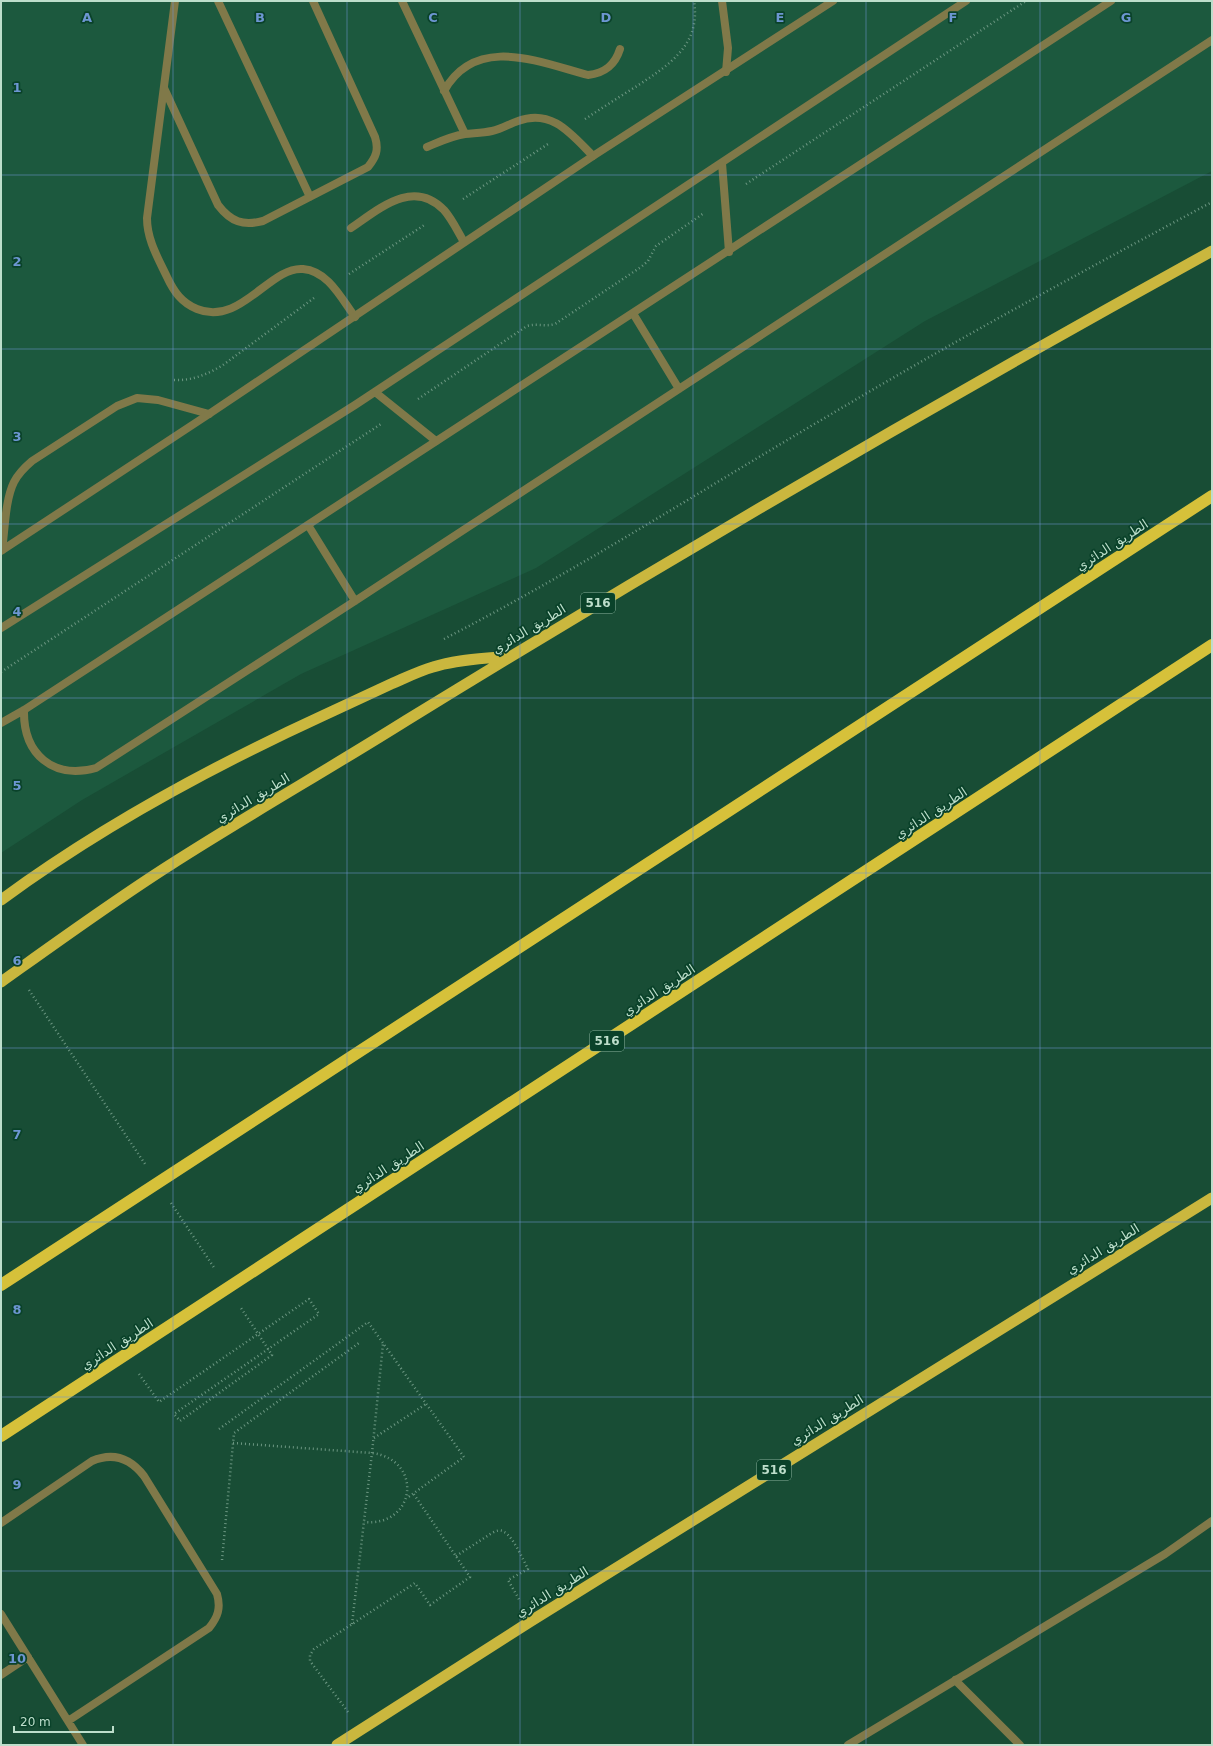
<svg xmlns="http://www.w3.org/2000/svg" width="1213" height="1746" font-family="'DejaVu Sans','Noto Sans Arabic',sans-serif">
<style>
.built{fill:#1c593e}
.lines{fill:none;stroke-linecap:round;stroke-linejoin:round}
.path{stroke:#6c9782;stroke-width:2.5;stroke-dasharray:1 3;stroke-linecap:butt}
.service{stroke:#807949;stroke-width:8}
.minor{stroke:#807949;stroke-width:8}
.tertiary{stroke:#807949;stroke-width:8}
.trunk{stroke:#cab73e;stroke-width:11}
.motorway{stroke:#d6c13a;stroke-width:12}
.grid{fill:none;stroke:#6d96d2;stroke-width:1;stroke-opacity:0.55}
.labels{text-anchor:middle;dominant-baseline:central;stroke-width:3.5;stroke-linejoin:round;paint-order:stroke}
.shield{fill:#0a422a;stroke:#87af9b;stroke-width:1}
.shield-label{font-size:12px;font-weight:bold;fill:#bddecb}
.street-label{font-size:13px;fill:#bddecb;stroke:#0a422a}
.grid-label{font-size:13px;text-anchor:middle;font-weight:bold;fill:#6d96d2;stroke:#0a422a;stroke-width:3.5;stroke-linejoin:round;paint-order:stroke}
</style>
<rect width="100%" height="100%" fill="#184d35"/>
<path class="built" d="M1,1H1212V171L925,321L536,568L301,674L82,800L1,853Z"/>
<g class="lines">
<path class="path" d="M585,119C602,108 619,97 637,86C669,65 701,45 694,1
M746,184L1026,1
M463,199L548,144
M349,274L426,224
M174,380C192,381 208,374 223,365L314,298
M418,399L527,326C537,323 545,327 555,324L641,267L648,261L656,246L704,213
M444,639C576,571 700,491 828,416C954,341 1083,271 1212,202
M1,672L381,424
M29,990L145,1164
M171,1203L215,1269
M139,1374L159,1402L309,1299L319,1314L174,1414L180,1421L272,1355L241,1308
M219,1429L368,1322L464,1457L407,1498
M374,1438L426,1404
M233,1443L372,1453C424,1460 416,1527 364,1522
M456,1556L492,1533C496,1531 500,1529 504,1532C513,1536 523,1560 528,1569L508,1580L520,1601
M222,1560L234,1433L359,1343
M352,1624L372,1453L383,1344
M348,1712L310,1661V1655L314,1649L415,1583L430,1605L470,1577L413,1493"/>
<path class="service" d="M175,1L147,218C147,240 158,258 167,277C174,292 182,303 197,309C240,327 270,266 303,269C328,271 341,298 355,317
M218,1L310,197
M402,1L465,134
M722,1L728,48L726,72
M164,88L218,205C231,222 243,226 263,221L368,167C376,157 379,150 375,137L313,1
M444,91C476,34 539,62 588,75C605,73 615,65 620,49
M427,147C439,142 451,136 465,134C474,133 483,133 492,131C502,129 509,124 518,121C552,108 572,135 593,156
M351,228C379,209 413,178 444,210C452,219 458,232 464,242
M634,315L679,389
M308,525L355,601
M2,550C5,530 5,500 14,482C18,474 25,467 32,461L117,406L137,398L158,400L209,414
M24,710C23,754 53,780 96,768L355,601L1212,40
M1,723L24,710C386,474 749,239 1111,1
M1,1523L92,1461C113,1452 130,1458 144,1476L217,1594C221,1608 218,1617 209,1628L68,1721
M1,1614L83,1745
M1,1675L28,1657"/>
<path class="minor" d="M955,1680L1020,1745
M848,1745L1165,1554L1212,1521"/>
<path class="tertiary" d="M722,163L729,252
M375,392L436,441
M1,551L209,414L593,156L833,1
M1,628L355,405L966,1"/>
<path class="trunk" d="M1,900C99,828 209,768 320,717C344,706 367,695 391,684C405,678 419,671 433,667C458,659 483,659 508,656
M1,982C57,942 112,902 170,865C248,815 329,769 407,720C672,557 940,401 1212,251
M337,1745L531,1621L1212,1198"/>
<path class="motorway" d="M1,1285L1212,496
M1,1436L1212,645"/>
</g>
<path class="grid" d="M173,1V1745M347,1V1745M520,1V1745M693,1V1745M866,1V1745M1040,1V1745M1,175H1212M1,349H1212M1,524H1212M1,698H1212M1,873H1212M1,1048H1212M1,1222H1212M1,1397H1212M1,1571H1212"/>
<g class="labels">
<g class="shield">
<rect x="581" y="593" width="34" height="20" rx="3"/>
<rect x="590" y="1031" width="34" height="20" rx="3"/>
<rect x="757" y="1460" width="34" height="20" rx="3"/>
</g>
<g class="shield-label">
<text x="598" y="603">516</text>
<text x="607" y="1041">516</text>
<text x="774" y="1470">516</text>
</g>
<g class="street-label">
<text transform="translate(1112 545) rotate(-33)">الطريق الدائري</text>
<text transform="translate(529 629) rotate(-31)">الطريق الدائري</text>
<text transform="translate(253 798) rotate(-31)">الطريق الدائري</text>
<text transform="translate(931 813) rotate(-33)">الطريق الدائري</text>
<text transform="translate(659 990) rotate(-33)">الطريق الدائري</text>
<text transform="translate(388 1167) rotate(-33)">الطريق الدائري</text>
<text transform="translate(1103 1249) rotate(-32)">الطريق الدائري</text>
<text transform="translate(117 1344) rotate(-33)">الطريق الدائري</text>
<text transform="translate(827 1420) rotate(-32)">الطريق الدائري</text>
<text transform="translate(552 1592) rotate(-32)">الطريق الدائري</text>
</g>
</g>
<g class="grid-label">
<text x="87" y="22">A</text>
<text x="260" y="22">B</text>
<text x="433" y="22">C</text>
<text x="606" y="22">D</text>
<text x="780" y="22">E</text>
<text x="953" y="22">F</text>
<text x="1126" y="22">G</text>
<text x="17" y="92">1</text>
<text x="17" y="266">2</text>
<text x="17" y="441">3</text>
<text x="17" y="616">4</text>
<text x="17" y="790">5</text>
<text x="17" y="965">6</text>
<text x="17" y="1139">7</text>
<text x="17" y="1314">8</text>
<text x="17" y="1489">9</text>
<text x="17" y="1663">10</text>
</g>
<rect width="1213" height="1746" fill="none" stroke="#bddecb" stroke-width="4"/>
<path d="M14 1726v6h99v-6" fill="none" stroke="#bddecb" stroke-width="2"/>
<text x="20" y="1726" font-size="12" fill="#bddecb" stroke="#0a422a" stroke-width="3" paint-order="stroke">20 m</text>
</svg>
